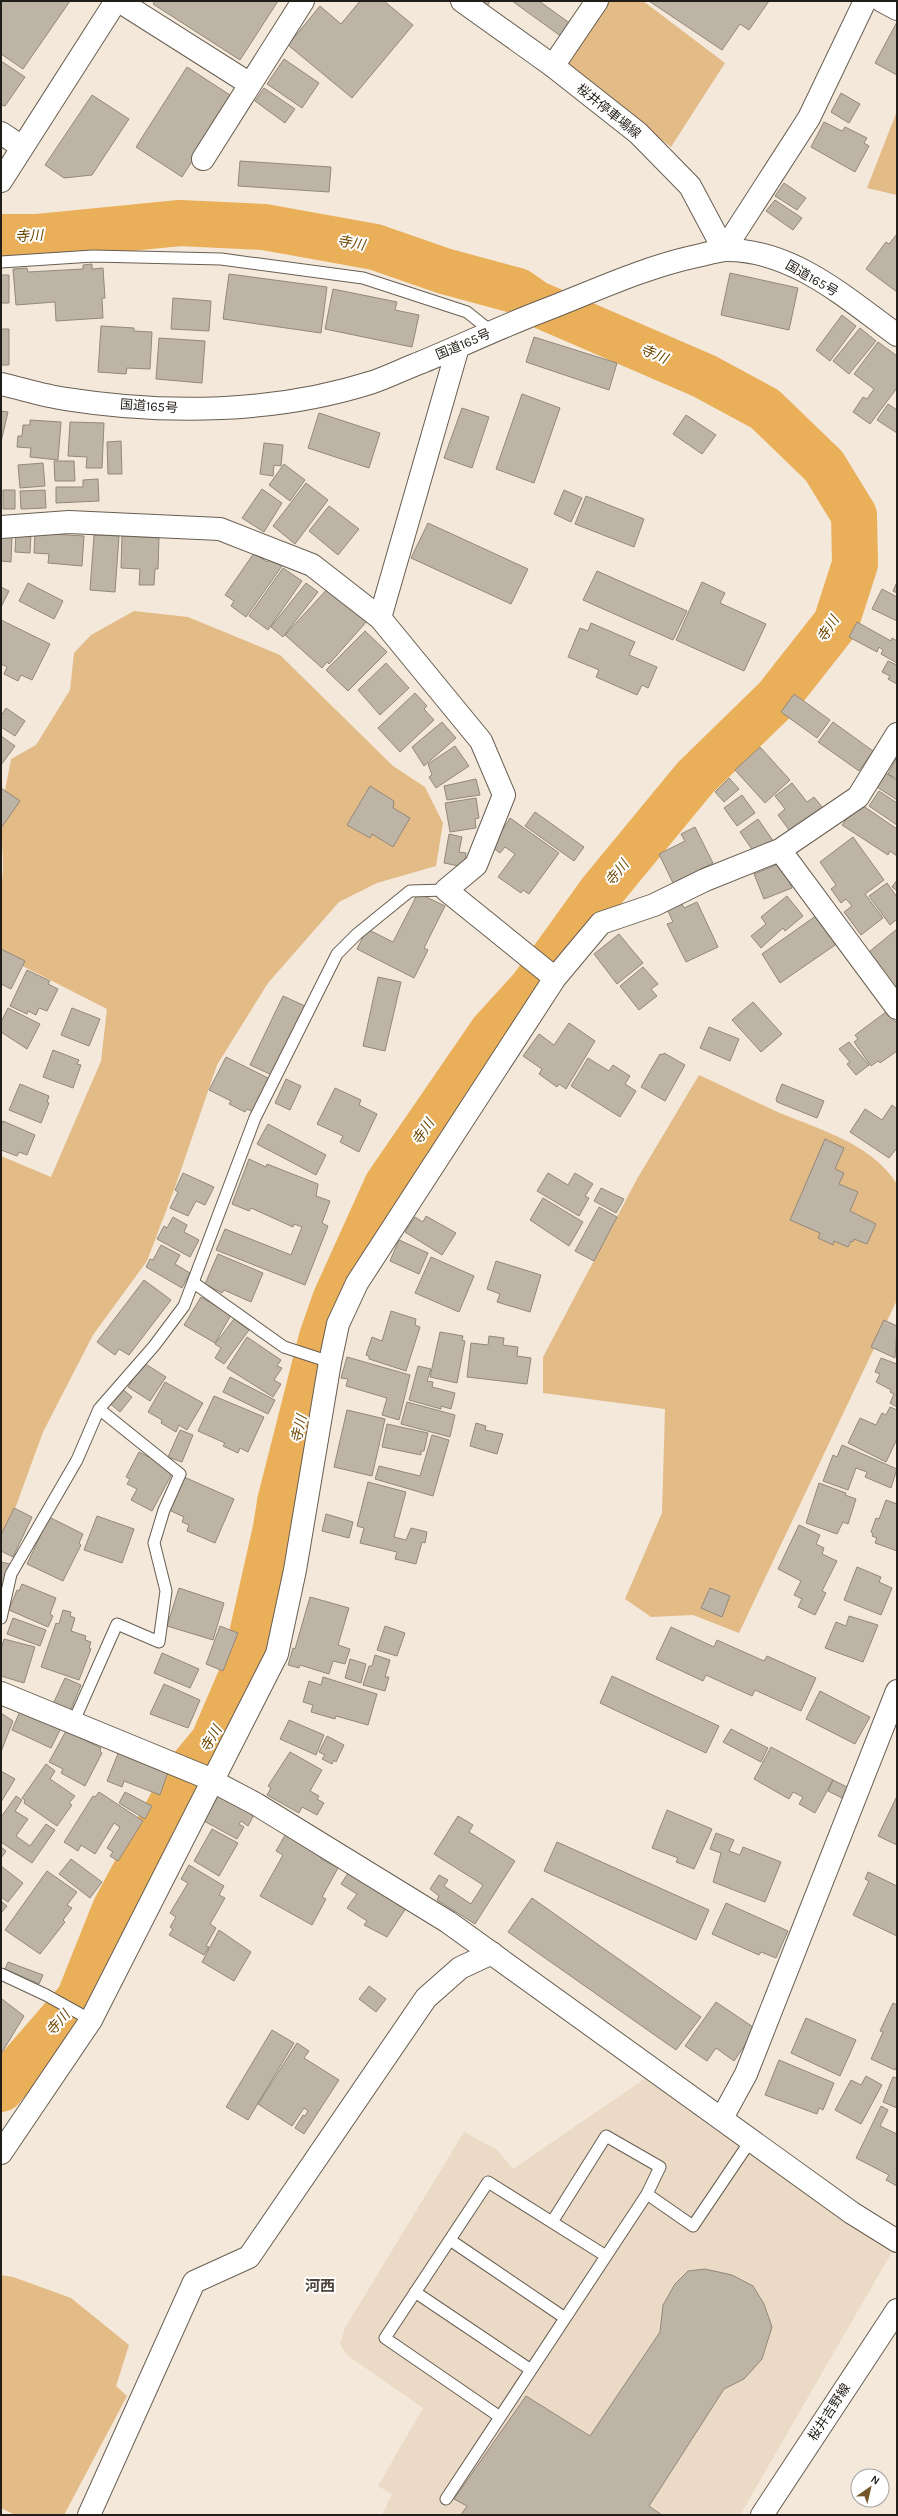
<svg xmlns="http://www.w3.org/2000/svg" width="898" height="2516" font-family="Karla,'Noto Sans JP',sans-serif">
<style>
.built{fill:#eadac6}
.green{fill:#e2bb87}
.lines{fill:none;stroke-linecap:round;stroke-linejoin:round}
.river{stroke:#eaaf59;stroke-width:46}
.building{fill:#beb4a6;stroke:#92887b}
.lane-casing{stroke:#685e52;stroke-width:13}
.street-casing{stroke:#685e52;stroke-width:24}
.secondary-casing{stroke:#685e52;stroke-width:24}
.primary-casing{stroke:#685e52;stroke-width:24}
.highway-casing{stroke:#685e52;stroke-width:24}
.lane{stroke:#fff;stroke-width:11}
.street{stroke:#fff;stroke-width:22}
.secondary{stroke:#fff;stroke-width:22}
.primary{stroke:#fff;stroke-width:22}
.highway{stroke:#fff;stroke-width:22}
.labels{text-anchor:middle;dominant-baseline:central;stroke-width:4;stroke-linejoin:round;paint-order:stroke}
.street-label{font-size:13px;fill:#211d18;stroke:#fff}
.water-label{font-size:14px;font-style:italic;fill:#6d4700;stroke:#fff}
.quarter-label{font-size:15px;font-weight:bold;fill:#4e463a;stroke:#fff}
</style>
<rect width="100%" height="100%" fill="#f3e8da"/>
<path class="built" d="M646,2078L893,2250L740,2515H382L392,2494L378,2486L423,2408L347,2355L340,2344L345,2328L464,2132L497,2150L513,2169Z"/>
<path class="green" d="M601,1H643L725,63L671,147L565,66Z
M897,111V195L867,188Z
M134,611L188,617L280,655L393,766L425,787L443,823L436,866L377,883L339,902L268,983L217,1065L174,1190L147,1261L93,1335L43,1432L1,1547V1156L51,1177L101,1061L107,1009L1,955V885C6,864 0,837 1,814C3,796 8,778 11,759L36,745L70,690L74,653L91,635Z
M699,1075C723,1086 747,1098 771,1109C815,1129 870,1141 897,1184V1300L739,1633L693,1615L651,1617L625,1599L662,1513L665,1409L543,1393V1357L637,1179Z
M1,2275L13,2277L71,2298L129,2345L116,2386L127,2396L64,2515H15L1,2508Z"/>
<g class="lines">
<path class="river" d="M1,237H38L180,223L264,227L375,247L444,271L518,291L535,303L704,376L765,409L824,466L854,515L855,564L836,623L777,698L695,778L601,892L532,988L492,1032L387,1185L335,1300L322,1337L280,1502L276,1528L244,1670L213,1742L189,1771L115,1909L79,1999L1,2089"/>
</g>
<path class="building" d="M1,1H70L23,69L1,54Z
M155,1H278L240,60L153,4Z
M360,1H384L413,25L352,98L288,45L320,6L341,24Z
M482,1H490L488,5Z
M512,1H539L571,24L562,37Z
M649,1H769L749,30L740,24L722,50Z
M897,22V75L875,63Z
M284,59L319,83L302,108L267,84Z
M1,61L25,77L5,106L2,105L1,107Z
M187,67L233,97L182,177L136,147Z
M264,88L295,109L285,123L255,101Z
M841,93L860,104L849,123L831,112Z
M92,95L129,119L92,175L64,178L45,165Z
M824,122L842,131L845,127L867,138L864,143L869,146L855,172L811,147Z
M240,161L331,167L329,192L238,186Z
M784,183L806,198L797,210L775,196Z
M775,200L802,218L793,230L766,211Z
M897,234V292L866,269L886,242L889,244Z
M92,264V269L103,268L105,298H102L103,318L56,321L55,302L16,305L13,269L27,268L28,272L83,269V265Z
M730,273L798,288L789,330L721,315Z
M229,274L327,287L321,333L223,319Z
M1,275H9V303H1Z
M333,289L397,302L395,310L419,315L412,347L325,329Z
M173,298L211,301L209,331L171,329Z
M842,315L856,326L830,361L816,350Z
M101,326L134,328V331L152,332L150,369L127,368L126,374L98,372Z
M860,328L876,341L849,374L833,361Z
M1,329H9V365H1Z
M534,337L617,363L609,390L526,362Z
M159,338L205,341L202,383L156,379Z
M878,342L897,356V388L870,424L853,412L863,397L867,399L874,389L854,374Z
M522,394L560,408L534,483L496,469Z
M888,404L897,410V433L877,420Z
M462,408L489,417L472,468L444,458Z
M1,411L8,412L1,442Z
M319,413L380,433L369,468L308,448Z
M686,415L716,435L702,454L673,434Z
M30,420L61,422L58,460L30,457L31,448L17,447L18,436H22L23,425H30Z
M70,422L104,423L102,468H86L87,457L68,456Z
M121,441L122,474H108L107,442Z
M264,443L283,445L281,466L274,465L273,476L260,474Z
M54,461H74L75,481H55Z
M43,463L45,486L20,488L18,465Z
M284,464L305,480L290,501L269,485Z
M98,479L99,501L56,503V487H83V480Z
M306,483L328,500L295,544L273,526Z
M262,489L282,503L264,532L242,518Z
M3,490H15V509H3Z
M45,490L46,508L21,509L20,491Z
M564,490L582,498L571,522L554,514Z
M586,496L644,519L634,547L575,524Z
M329,506L359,529L338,555L309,531Z
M428,523L528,569L511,604L411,558Z
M16,532L31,533L30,553L15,552Z
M35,533L84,536L82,566L48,563L49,554L34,553Z
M1,535L12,536L11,562L1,561Z
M94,535L119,536L115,592L90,590Z
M122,536L159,538L158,569H155L154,585H139L140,569L121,568Z
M254,553L267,562L270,558L282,566L246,617L231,606L234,601L225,595Z
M283,568L302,581L268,630L249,616Z
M597,571L687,611L673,640L583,600Z
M702,582L725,593L720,603L766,624L744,671L676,640Z
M897,582V593L893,591Z
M28,583L63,601L54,619L19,601Z
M306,583L318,592L283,637L271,627Z
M330,586L368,620L329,664L327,662L322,668L285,635Z
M1,587L9,591L1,607Z
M882,589L897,597V621L872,609Z
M1,620L50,644L32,680L21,675L18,681L4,674L7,667L1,664Z
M857,622L891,641L892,638L897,641V663L881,654L883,650L879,647L877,652L849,637Z
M591,623L635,642L629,655L657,667L648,688L642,685L637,695L596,677L599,670L568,657L580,628L588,631Z
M365,631L387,652L348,691L326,670Z
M888,661L897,665V684L888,679L890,676L882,672Z
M386,663L409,688L380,715L358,690Z
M415,693L427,706L424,709L434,720L400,752L378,728Z
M794,694L830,720L817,738L781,712Z
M6,708L25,721L15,736L1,727V716Z
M442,722L456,738L424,766L412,747Z
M833,722L873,751L859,771L818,742Z
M1,736L15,746L1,765Z
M455,746L469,766L436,788L429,777L432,775L428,764Z
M760,747L790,780L765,803L735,770Z
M897,757V779L888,774Z
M886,773L897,781V800L877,787Z
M729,778L739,789L724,802L715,792Z
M476,779L480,795L447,800L444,786Z
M792,783L807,802L814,797L827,813L795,838L778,815L785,809L775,796Z
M370,786L394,801L393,808L410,818L393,847L372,834L370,838L347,825Z
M1,788L20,801L1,828Z
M879,791L897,803V825L869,806Z
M742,795L755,813L737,826L724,808Z
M476,798L479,818L475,819L476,828L450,832L445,803Z
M859,803L897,829V856L890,851L888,855L842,825Z
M535,812L584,847L574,861L525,826Z
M510,818L559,853L529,894L523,890L521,893L498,877L515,854L505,847L500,853L492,847Z
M758,819L774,842L756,855L740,832Z
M695,827L713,863L673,883L659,854L685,841L681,834Z
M449,834L462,837L459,852L466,853L464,867L444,863Z
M853,837L884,880L865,894L883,918L861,935L844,912L852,906L846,899L841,903L831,889L836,885L820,862Z
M781,863L792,888L764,899L754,874Z
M897,880V891L892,887Z
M887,883L897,897V919L890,925L869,896Z
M418,893L445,906L424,948L428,950L414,978L357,949L367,929L393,942Z
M787,896L803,916L785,931L783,928L761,948L751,936L766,924L761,917Z
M681,902L684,908L697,902L718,947L686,962L667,924L673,922L667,909Z
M817,915L838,943L780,983L762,954Z
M897,929V986L891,991L864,956Z
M619,934L643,963L617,984L594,954Z
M1,949L25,961L11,989L1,984Z
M643,967L658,984L651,989L657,996L639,1010L620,986Z
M27,970L50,981L48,984L58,989L47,1011L39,1008L36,1015L28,1011L27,1014L10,1006Z
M378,977L401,982L385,1051L363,1046Z
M283,996L305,1006L272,1075L250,1065Z
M753,1002L782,1034L761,1052L732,1020Z
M8,1008L40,1024L27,1049L1,1032V1022Z
M72,1008L100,1019L89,1046L61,1035Z
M886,1012L897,1023V1051L880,1063L878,1061L871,1066L854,1042L858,1039L855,1035Z
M569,1023L595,1041L566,1089L559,1084L557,1087L539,1074L542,1069L523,1056L539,1034L554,1045Z
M709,1027L739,1039L730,1061L700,1048Z
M849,1042L869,1065L856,1075L847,1064L850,1062L839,1049Z
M53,1050L79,1060L77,1064L81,1065L73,1088L43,1077Z
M664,1053L685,1065L665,1101L641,1087L660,1054L662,1055Z
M226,1057L270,1079L253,1112L247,1109L245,1112L229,1104L231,1101L209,1090Z
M588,1058L609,1071L613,1065L630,1076L625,1084L636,1091L620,1117L571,1086Z
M286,1079L301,1086L290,1110L275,1103Z
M20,1084L49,1096L47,1102L49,1103L41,1123L9,1110Z
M782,1084L824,1101L817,1118L777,1102L776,1099Z
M335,1088L361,1100L359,1105L377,1114L359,1152L340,1142L343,1136L317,1124Z
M892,1105L897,1109V1148L889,1158L850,1132L865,1109L882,1120Z
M3,1121L35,1135L27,1155L19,1152L17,1156L1,1150V1126Z
M268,1124L326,1155L316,1175L257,1144Z
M825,1139L844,1148L835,1169L844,1173L839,1184L858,1192L850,1211L876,1224L867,1244L854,1239L853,1242L851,1241L848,1247L834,1241L833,1245L818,1238L820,1233L790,1220Z
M249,1159L266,1167L267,1164L318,1184L316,1196L330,1201L322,1223L328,1226L305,1285L216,1250L225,1229L291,1255L302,1227L294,1224L293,1227L251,1208L249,1211L232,1204Z
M183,1173L214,1187L205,1205L196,1201L188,1216L170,1208L178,1192L175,1190Z
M548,1173L568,1185L575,1173L593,1184L585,1196L589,1198L579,1216L537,1191Z
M601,1188L624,1199L616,1213L594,1201Z
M543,1198L583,1222L569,1246L530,1220Z
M599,1207L617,1217L594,1261L575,1251Z
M426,1216L456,1233L442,1255L405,1232L415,1217L423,1222Z
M173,1217L187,1225L184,1232L199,1240L190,1257L157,1239L164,1226L167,1228Z
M399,1240L428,1253L419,1274L390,1261Z
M161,1245L180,1255L175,1264L190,1273L182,1288L146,1267L150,1259L153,1260Z
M218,1254L263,1273L251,1302L224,1290L222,1293L205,1284Z
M431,1257L474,1276L459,1312L415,1293Z
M496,1261L541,1275L530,1312L497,1302L500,1294L487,1289Z
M144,1280L171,1300L129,1355L119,1349L115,1355L97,1342Z
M201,1297L231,1315L215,1343L184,1325Z
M391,1311L416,1319L415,1325L420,1327L406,1371L369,1359V1356L366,1355L372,1337L382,1341Z
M234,1319L249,1330L224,1364L215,1358L221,1348L215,1344Z
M884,1320L897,1326L895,1358L871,1347Z
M440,1332L463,1336L462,1340L465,1341L457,1383L430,1377Z
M489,1336L504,1338L503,1345L518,1347L517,1356L531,1358L527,1384L467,1377L471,1343L488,1345Z
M247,1337L281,1360L277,1366L282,1368L274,1380L281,1384L273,1397L227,1368Z
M347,1357L410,1375L399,1420L382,1415L387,1398L346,1386L348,1379L341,1378Z
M881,1358L897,1364V1407L890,1403L894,1394L890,1392L891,1390L876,1382L880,1374L875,1372Z
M144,1363L166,1377L150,1401L128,1387Z
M418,1366L431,1369L427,1381L433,1382L432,1387L455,1393L451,1409L441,1406V1409L409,1400Z
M230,1377L275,1400L268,1414L223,1392Z
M165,1382L203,1403L187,1430L179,1425L176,1432L161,1423L162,1420L148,1412Z
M120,1387L132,1397L120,1412L108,1402Z
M214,1396L264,1417L248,1452L240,1448L238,1453L223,1446L225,1443L198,1431Z
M407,1402L455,1415L450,1437L401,1424Z
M890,1407L897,1410V1439L886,1462L848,1443L860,1418L876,1425L882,1413L886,1415Z
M347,1410L385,1419L372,1476L334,1467Z
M476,1423L486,1426L485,1430L503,1434L497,1454L470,1446Z
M387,1424L428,1433L424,1451H421V1455L382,1447Z
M180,1430L193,1435L182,1462L168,1457Z
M432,1435L449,1440L433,1496L375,1479L379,1466L420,1476Z
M842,1445L897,1469L891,1488L865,1477L867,1472L856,1468L848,1490L823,1481L833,1455L837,1457Z
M139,1452L174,1470L152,1511L131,1500L137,1489L127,1484L130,1479L126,1477Z
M184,1477L234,1499L215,1543L187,1531L189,1525L182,1522L184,1517L169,1510Z
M368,1482L406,1492L394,1537L406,1540L411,1528L427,1532L425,1543L422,1542L416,1564L395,1559L397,1552L360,1543L364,1528L357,1526Z
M819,1483L846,1493L845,1495L856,1499L848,1524L843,1522L837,1534L806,1523Z
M886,1500L897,1504V1551L875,1543L877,1538L872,1536L873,1534L871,1532L876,1518L879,1519Z
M14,1508L32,1517L13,1557L1,1551V1535Z
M326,1514L353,1522L349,1538L322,1531Z
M97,1516L134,1529L122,1563L84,1550Z
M49,1517L83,1534L79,1543L81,1545L63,1581L27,1564Z
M799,1525L820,1535L816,1544L824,1548L822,1554L837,1561L822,1591L826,1593L815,1615L798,1607L802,1599L794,1595L801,1581L778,1569Z
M1,1562L10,1564L1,1594Z
M857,1567L881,1577L879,1582L892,1588L881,1615L844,1600Z
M22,1584L56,1598L50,1614L53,1616L48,1627L9,1610L17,1590L19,1591Z
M179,1588L224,1603L213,1640L167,1626Z
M710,1588L730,1596L722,1617L701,1608Z
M310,1597L349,1608L338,1645L350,1649L345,1664L333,1661L329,1674L300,1665L299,1668L288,1665L293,1648L295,1649Z
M63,1610L71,1612L70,1616L75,1618L71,1631L86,1636L85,1640L91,1642L89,1648L91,1649L79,1680L41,1667L56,1623L59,1624Z
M849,1616L878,1625L863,1662L825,1648L836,1622L846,1626Z
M13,1618L46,1630L40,1646L7,1634Z
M220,1626L238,1633L223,1671L206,1664Z
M385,1626L405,1633L397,1656L377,1650Z
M671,1627L714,1647L717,1640L764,1661L767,1656L816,1678L801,1711L755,1690L752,1696L706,1675L703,1681L656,1659Z
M4,1639L35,1647L24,1683L1,1676V1649Z
M162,1653L199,1669L190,1688L154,1673Z
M375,1655L390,1660L385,1677H389L385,1691L363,1685L369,1666H372Z
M350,1659L366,1664L361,1683L345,1678Z
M612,1676L719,1726L706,1753L600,1703Z
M323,1677L377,1694L368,1725L336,1716L335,1719L311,1712L313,1705L303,1702L309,1681L321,1685Z
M65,1678L81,1685L70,1712L53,1704Z
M164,1684L200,1700L188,1728L150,1714Z
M820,1691L870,1717L855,1744L806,1719Z
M21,1709L61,1728L51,1748L12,1730Z
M1,1713L13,1721L1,1752Z
M289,1720L324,1735L316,1755L280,1739Z
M731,1729L768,1748L761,1762L723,1742Z
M66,1731L101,1748L100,1751L102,1753L85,1786L61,1773L63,1769L49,1762Z
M327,1736L344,1745L336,1762L334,1760L332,1764L322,1759L325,1755L319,1752Z
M771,1747L833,1780L815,1813L799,1804L803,1797L793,1792L789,1799L754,1779Z
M119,1751L168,1772L160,1795L124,1781L122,1787L107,1781Z
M290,1752L322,1770L310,1791L319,1796L317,1799L324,1803L317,1815L302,1807L299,1813L267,1795L271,1788L268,1786Z
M46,1764L55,1771L50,1779L75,1796L69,1803L72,1805L57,1826L24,1803L25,1800L22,1798Z
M1,1771L15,1779L1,1802Z
M833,1780L853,1790L848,1801L828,1791Z
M99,1792L143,1821L118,1861L110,1856L113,1852L107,1848L120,1827L114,1823L95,1854L81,1845L78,1851L64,1842L93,1796L95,1797Z
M125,1792L152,1806L145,1819L119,1803Z
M220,1792L256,1811L248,1826L241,1821L239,1824L244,1827L237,1839L204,1821Z
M16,1796L22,1800L15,1811L28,1819L16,1836L30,1846L46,1824L55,1830L32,1863L1,1842V1817Z
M897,1796V1845L878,1836Z
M667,1810L712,1829L694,1869L676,1862L678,1858L652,1848Z
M458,1816L473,1825L469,1832L515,1861L475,1924L437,1900L439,1896L430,1889L439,1875L448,1880L444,1886L471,1904L483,1885L434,1854Z
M212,1829L238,1843L219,1876L194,1861Z
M288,1830L324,1850L320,1858L338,1868L322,1897L326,1899L312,1925L260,1896L283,1855L276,1851Z
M716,1833L734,1840L729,1851L740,1855L743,1847L781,1862L765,1902L713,1882L721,1853L710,1849Z
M557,1842L709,1910L696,1940L544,1871Z
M1,1847L6,1851L1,1858Z
M71,1859L102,1882L90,1898L59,1874Z
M189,1865L224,1886L219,1895L225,1898L210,1924L216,1928L206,1946L209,1947L204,1955L169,1935L173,1929L170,1927L176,1917L170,1913L188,1883L181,1879Z
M1,1866L23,1883L8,1902L1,1897Z
M350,1870L408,1905L387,1937L364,1925L367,1921L347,1908L357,1894L341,1884Z
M47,1871L77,1892L67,1905L72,1908L63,1920L65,1922L40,1954L5,1930Z
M868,1872L897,1886V1936L853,1915L869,1881L865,1879Z
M532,1898L701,2017L676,2050L508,1932Z
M1,1901L7,1906L1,1913Z
M726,1903L788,1931L776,1958L761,1952L759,1955L712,1934Z
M219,1930L251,1952L234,1981L202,1962Z
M8,1962L43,1975L39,1984L5,1969Z
M369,1986L386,1999L376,2012L359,1999Z
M2,1999L24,2016L1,2054V2000Z
M716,2002L756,2029L734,2061L716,2048L707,2061L685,2046Z
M893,2003L897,2005V2066L895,2070L871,2059L883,2032L880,2031Z
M806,2018L856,2040L840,2076L791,2053Z
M272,2030L294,2043L248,2120L226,2107Z
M297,2043L309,2051L304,2058L339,2080L304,2134L295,2128L303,2115L305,2116L308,2111L304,2108L292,2126L258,2104Z
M779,2060L834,2083L823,2110L819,2108L817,2114L765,2095Z
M866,2076L882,2085L861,2124L835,2110L851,2080L861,2085Z
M893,2077L897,2078V2108L883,2102Z
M881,2106L888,2110L880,2126L897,2134V2186L886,2180L889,2175L856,2158Z
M705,2269L732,2275L753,2286L764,2304L772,2327L762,2359L744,2379L724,2389L649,2506L662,2515H461L467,2506L454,2499L526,2396L590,2436L660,2332L663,2305L675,2284L688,2271Z"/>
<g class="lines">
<g class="lane-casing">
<path id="lane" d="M1,262L93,256L221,259L363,278L467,312L492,332
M194,1283L284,1347L330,1362
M1,1618L11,1574L77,1460L99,1409L154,1346L184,1306L255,1118L337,954L357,934L410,891L446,890
M73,1723L117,1624L159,1642L166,1591L154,1543L164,1510L180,1474L99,1409
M1,1974L46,1995L91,2020
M552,2222L606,2136L660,2167L647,2194
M450,2240L565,2318
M415,2292L531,2370
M500,2417L385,2338L488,2182L606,2256
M446,2499L647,2194L693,2226L751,2140"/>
</g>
<g class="street-casing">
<path id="street" d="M119,1L250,84
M882,1L897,9
M553,66L597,1
M1,133L22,147
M203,159L303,1
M724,250L809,118L865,1
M1,527L69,522L220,529L312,565L380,618L481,741L504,795L476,865L446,890L555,978
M380,618L458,347
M780,850L897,1008
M1,1693L203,1776L256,1804L448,1922L852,2213L897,2241
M722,2118L746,2074L897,1691
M1,2153L91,2020L277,1654L295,1570L330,1362L338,1324L357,1283L555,978L601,923L654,905L705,880L780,850L858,797L897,734
M89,2515L194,2282L249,2257L426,1998L460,1968L492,1953"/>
</g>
<g class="secondary-casing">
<path id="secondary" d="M462,1L553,66L638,133L690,186L724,250
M1,181L116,1"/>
</g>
<g class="primary-casing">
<path id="primary" d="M762,2515L897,2310"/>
</g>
<g class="highway-casing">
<path id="highway" d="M1,384C23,389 44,396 66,399C167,415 276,413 373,382C390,376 406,368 422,362C463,345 503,326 545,310C594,291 645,267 697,256C706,254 716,251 725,250C792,249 846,298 897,335"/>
</g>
<use href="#lane" class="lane"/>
<use href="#street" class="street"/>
<use href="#secondary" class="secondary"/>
<use href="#primary" class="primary"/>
<use href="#highway" class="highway"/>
</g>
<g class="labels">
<g class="street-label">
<text transform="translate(609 111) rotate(39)">桜井停車場線</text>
<text transform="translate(812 278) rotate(30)">国道165号</text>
<text transform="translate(463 344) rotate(-23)">国道165号</text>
<text transform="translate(149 406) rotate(4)">国道165号</text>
<text transform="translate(829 2412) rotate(-57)">桜井吉野線</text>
</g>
<g class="water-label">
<text transform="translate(29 236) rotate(-3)">寺川</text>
<text transform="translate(351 243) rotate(10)">寺川</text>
<text transform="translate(654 354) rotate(23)">寺川</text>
<text transform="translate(828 629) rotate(-57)">寺川</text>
<text transform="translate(617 873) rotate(-51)">寺川</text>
<text transform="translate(423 1132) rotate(-56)">寺川</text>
<text transform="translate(299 1429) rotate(-76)">寺川</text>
<text transform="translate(211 1739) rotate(-59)">寺川</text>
<text transform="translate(58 2023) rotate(-49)">寺川</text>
</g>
<g class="quarter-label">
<text x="320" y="2286">河西</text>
</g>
</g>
<rect width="898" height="2516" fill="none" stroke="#211d18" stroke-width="4"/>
<g transform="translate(870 2488) rotate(34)"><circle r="19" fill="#ffffff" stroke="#a6a5a3"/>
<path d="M0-3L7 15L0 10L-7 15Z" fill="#74562a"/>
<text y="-6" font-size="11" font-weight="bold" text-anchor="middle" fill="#211d18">N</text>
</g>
</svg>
